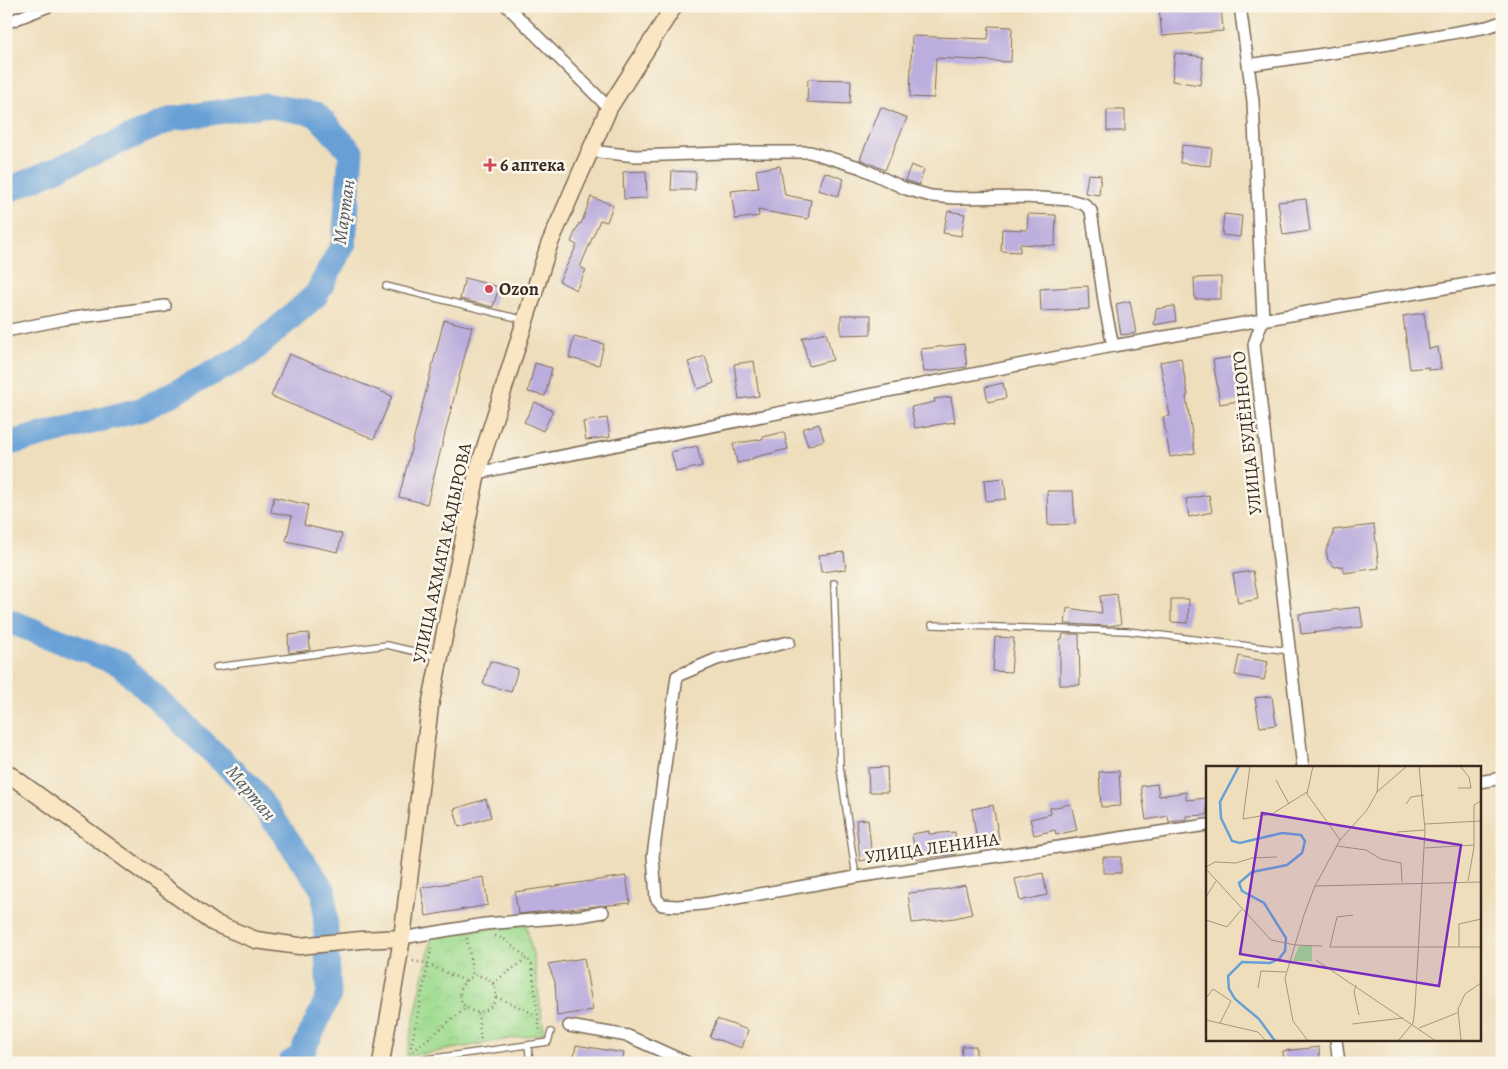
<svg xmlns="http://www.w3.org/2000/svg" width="1508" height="1069" font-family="Alegreya,serif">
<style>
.park{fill:url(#park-crowns);stroke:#6e8357}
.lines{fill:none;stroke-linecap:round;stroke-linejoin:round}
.river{stroke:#68a0d6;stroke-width:25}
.building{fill:#bbaddd}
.service-casing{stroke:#7a6955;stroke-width:8}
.minor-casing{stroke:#7a6955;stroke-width:14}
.secondary-casing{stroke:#7a6955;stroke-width:19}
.path{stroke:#7a6955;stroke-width:2.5;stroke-dasharray:1 4;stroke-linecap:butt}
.service{stroke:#fff;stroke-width:5.5}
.minor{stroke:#fff;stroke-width:11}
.secondary{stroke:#fbe6c4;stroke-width:16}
.poi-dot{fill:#d1495b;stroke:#fbf7ec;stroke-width:2}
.labels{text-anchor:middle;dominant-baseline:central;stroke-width:5;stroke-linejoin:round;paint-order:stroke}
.poi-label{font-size:18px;font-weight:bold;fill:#3b2a1e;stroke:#fbf7ec;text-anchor:start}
.street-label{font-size:18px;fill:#3b2a1e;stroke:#fbf7ec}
.water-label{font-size:19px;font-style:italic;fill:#4d5968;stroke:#fbf7ec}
.inset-river{fill:none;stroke:#68a0d6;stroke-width:2.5}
.inset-road{fill:none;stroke:#a6967d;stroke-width:1}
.view{fill:#7b2cbf;fill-opacity:0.15;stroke:#7b2cbf;stroke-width:2.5}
.inset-edge{fill:none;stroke:#3b2a1e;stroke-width:2.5}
</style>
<defs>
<pattern id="park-crowns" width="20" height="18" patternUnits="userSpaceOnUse" patternTransform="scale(1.25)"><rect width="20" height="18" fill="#a0dc90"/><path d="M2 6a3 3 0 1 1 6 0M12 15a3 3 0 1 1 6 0" fill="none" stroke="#8bbd7c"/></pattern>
</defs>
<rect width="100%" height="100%" fill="#fbf7ec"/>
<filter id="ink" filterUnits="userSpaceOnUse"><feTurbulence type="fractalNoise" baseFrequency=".02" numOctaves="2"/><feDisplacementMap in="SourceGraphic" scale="10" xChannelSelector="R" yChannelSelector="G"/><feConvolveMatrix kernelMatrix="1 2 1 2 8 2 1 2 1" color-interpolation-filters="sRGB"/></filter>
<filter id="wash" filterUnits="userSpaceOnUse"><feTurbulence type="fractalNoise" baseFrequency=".0096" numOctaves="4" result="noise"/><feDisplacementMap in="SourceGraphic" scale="20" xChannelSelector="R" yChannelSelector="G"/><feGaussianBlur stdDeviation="1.12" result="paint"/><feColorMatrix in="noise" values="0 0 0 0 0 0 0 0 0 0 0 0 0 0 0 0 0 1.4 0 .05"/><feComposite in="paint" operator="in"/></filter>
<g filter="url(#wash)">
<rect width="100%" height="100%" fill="#eedebc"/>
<path class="park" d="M526,924L534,959L544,1033L406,1057L432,936Z"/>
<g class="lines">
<path class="river" d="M6,191L172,119L265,105L316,114L351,152L344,243L316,295L249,354L143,409L6,444
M6,620L120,664L251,788L324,891L329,995L300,1057L290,1063"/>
</g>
<g id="blocks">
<path class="building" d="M1182,6H1221L1223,31L1162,36L1159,8Z
M989,26L1012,27L1011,62L936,58L934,98L910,97L912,36L988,39Z
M1175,53L1203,57L1200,85L1172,81Z
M808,79L851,80L850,104L807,102Z
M881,107L907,118L885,170L860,159Z
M1107,110H1125V131H1107Z
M1182,145L1212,148L1210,166L1180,163Z
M911,165L924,170L919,185L905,180Z
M780,166L785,195L811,200L808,219L758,210L759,216L735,219L731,191L759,188L756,170Z
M646,171L647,198L624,199L623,172Z
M672,171L696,172L695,190H671Z
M825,172L844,179L838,196L818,190Z
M1088,174L1101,175L1099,195L1085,193Z
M591,197L613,205L607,222L600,220L580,267L586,270L576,290L559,281L577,245L571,242L579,223L581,224Z
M1306,199L1310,231L1283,235L1278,202Z
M948,211L965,214L961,236L943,233Z
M1028,214L1056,215L1055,246L1020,244V252L1001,251L1002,229L1027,230Z
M1224,214L1242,216L1240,237L1222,235Z
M1221,277V299H1195L1194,278Z
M465,278L499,287L493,307L460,299Z
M1088,286L1089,309L1041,311L1040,289Z
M1130,301L1136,333L1121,335L1116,304Z
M1174,306L1176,321L1154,325L1156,309Z
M1424,313L1429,349L1438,347L1441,369L1428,370V367L1410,369L1403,316Z
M841,315H871V334L841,335Z
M444,320L472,327L427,504L399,497Z
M826,332L833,360L809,366L802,338Z
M574,337L604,344L599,365L569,358Z
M964,344L967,367L924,372L921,349Z
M289,354L392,396L374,439L271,396Z
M705,356L714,383L698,389L688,362Z
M1232,357L1239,401L1220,404L1213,360Z
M1181,358L1188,395L1186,396L1195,453L1170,457L1163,417L1170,416L1160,362Z
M754,361L759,396L739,399L734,364Z
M535,363L552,368L545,396L528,392Z
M1003,383L1006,398L988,402L985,387Z
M951,397L955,422L915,428L911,407L935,402L934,399Z
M535,402L553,411L543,431L524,422Z
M607,418L610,437L586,440L583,422Z
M819,424L824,440L808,446L802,429Z
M784,432L788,449L752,458V460L737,463L733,444L763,439V437Z
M697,446L702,466L676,472L671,452Z
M1004,478L1006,499L986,501L984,480Z
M1047,491H1073L1075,524L1048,525Z
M1209,495L1212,512L1189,517L1186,499Z
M274,497L308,505L304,525L342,534L338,552L286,541L292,516L271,512Z
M1374,525L1379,568L1344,573L1343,566L1335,567L1328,560L1326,550L1333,536V530Z
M844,552L846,569L821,572L819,555Z
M1253,571L1258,599L1238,603L1233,574Z
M1117,594L1121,624L1110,626L1065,624L1067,608L1102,613L1100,596Z
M1171,599H1189L1188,623L1171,622Z
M1360,607L1363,627L1301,634L1299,614Z
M309,633L310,650L289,653L288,635Z
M1063,634H1079L1080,685H1060V639H1062Z
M995,637L1014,638L1011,672L993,671Z
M1239,656L1268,662L1264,680L1235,675Z
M490,661L518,669L511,692L483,684Z
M1272,696L1276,725L1260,727L1255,698Z
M887,767L888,792H869L868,768Z
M1119,771L1121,806L1101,807L1099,772Z
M1157,784L1159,796L1186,792V800L1207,798V815L1186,816V820L1169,822L1168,816L1146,820L1141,786Z
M486,799L491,817L459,827L454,809Z
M1071,804L1077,830L1056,835L1055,830L1034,835L1030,819L1051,814L1050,808Z
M993,805L1000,844L978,848L972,809Z
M868,819L872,859L860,861L856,820Z
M929,831V834L955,832L956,854L916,859L912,834Z
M1103,857H1121V873H1103Z
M1043,873L1047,895L1020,901L1015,879Z
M626,876L630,903L518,914L515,892Z
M484,877L488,905L426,916L421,888Z
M965,885L972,914L955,918L912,923L908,893L942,890Z
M584,958L593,1010L557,1016L555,982L548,964Z
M717,1019L748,1030L742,1048L710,1037Z
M576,1045L624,1053L622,1063H573Z
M962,1046H976V1063H961Z
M1319,1047L1320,1063H1284L1283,1051Z"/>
</g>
</g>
<g filter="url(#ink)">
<use href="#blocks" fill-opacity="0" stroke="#7a6955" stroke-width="1"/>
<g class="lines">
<g class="service-casing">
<path id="service" d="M386,286L525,320
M834,583L840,767L856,877
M932,625L1128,631L1290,651
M216,667L387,645L438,657
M528,1045L530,1063
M399,1063L548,1042L551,1032"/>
</g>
<g class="minor-casing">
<path id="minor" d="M507,6L609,108
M1240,6L1253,101L1263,319L1254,344L1303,768
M6,23L49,6
M1248,65L1365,48L1487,27L1502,22
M590,151L636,156L751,152H810L859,167L906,189L931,196L955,198L1025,197L1070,200L1084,204L1091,211L1105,307L1113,346
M6,331L65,319L165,306
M477,473L1113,346L1502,278
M789,642L717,659L677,676L653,856L656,898L662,905L677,906L703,904L856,877L1207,825
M1479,782L1502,778
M402,938L485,924L581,916L603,912
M569,1026L628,1036L688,1063
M1336,1040L1339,1063"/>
</g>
<g class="secondary-casing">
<path id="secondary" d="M6,772L214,923L256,940L299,946L361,940L402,938
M381,1063L402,938L430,706L477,473L549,245L609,108L674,6"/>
</g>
<path class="path" d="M495,936L504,939L527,958
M467,938L473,976
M413,961L425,963L465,981
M460 994a18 18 0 1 1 36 0a18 18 0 1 1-36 0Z
M493,983L527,958L532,965L540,1034
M496,997L537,1015
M478,1013L481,1042
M413,1051L466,1008
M410,1052L432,945"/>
<use href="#service" class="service"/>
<use href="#minor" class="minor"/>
<use href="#secondary" class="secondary"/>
</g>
</g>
<g class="poi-dot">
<path d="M487.5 157.5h5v5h5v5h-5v5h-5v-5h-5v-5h5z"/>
<circle cx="489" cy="289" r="5"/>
</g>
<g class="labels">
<g class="poi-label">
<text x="500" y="165">6 аптека</text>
<text x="499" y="289">Ozon</text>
</g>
<g class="street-label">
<text transform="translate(1247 433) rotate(-96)">УЛИЦА БУДЁННОГО</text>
<text transform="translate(442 553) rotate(-78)">УЛИЦА АХМАТА КАДЫРОВА</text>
<text transform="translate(932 848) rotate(-8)">УЛИЦА ЛЕНИНА</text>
</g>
<g class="water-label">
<text transform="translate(344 212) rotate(-82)">Мартан</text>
<text transform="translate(251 793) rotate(50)">Мартан</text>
</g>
</g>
<g transform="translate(1206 766)">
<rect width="275" height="275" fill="#eedebc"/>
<path d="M93,180H106V195H87Z" fill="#a0dc90"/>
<path class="inset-river" d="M33,0L14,36L15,52L26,75L34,77L76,67L95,69L99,75L96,87L81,99L46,106L33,117L36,125L58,137L80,172L79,185L73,193L64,197L36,196L22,210L23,223L29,233L53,253L69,275"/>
<path class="inset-road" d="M44,0L37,53L66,48L101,26M107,0L101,28L134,74M70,14L83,38M252,22H265L263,11L254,0M171,26L173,0M200,38L205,31L218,29M219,58L275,55M191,66L219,64M131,80L160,84L175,93L195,97L196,116M219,82L268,79M0,101L9,96L30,97L46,92L71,91M0,103L65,174L89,179M262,115L268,81V39L275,35M109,120L275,116M0,131L10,115M147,149L131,151L124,181H275M0,154L21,161L35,144M89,179L116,180M253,181V158L275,153M110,194L230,275M150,219L148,226L153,249M52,222L55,205L80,206M0,232L7,223L25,235L14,257M0,254L52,266L60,275M146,258L197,252M213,262L251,247M102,275L87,255L79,212L98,149L109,120L134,74L161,44L171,26L201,0M192,275L207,257L209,241L219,64L213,0M255,275L252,243L259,228L275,217"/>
<path class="view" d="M56,47L255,79L233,220L34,188Z"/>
<rect width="275" height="275" class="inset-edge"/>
</g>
<rect width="1508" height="1069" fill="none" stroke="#fbf7ec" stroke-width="25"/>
</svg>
